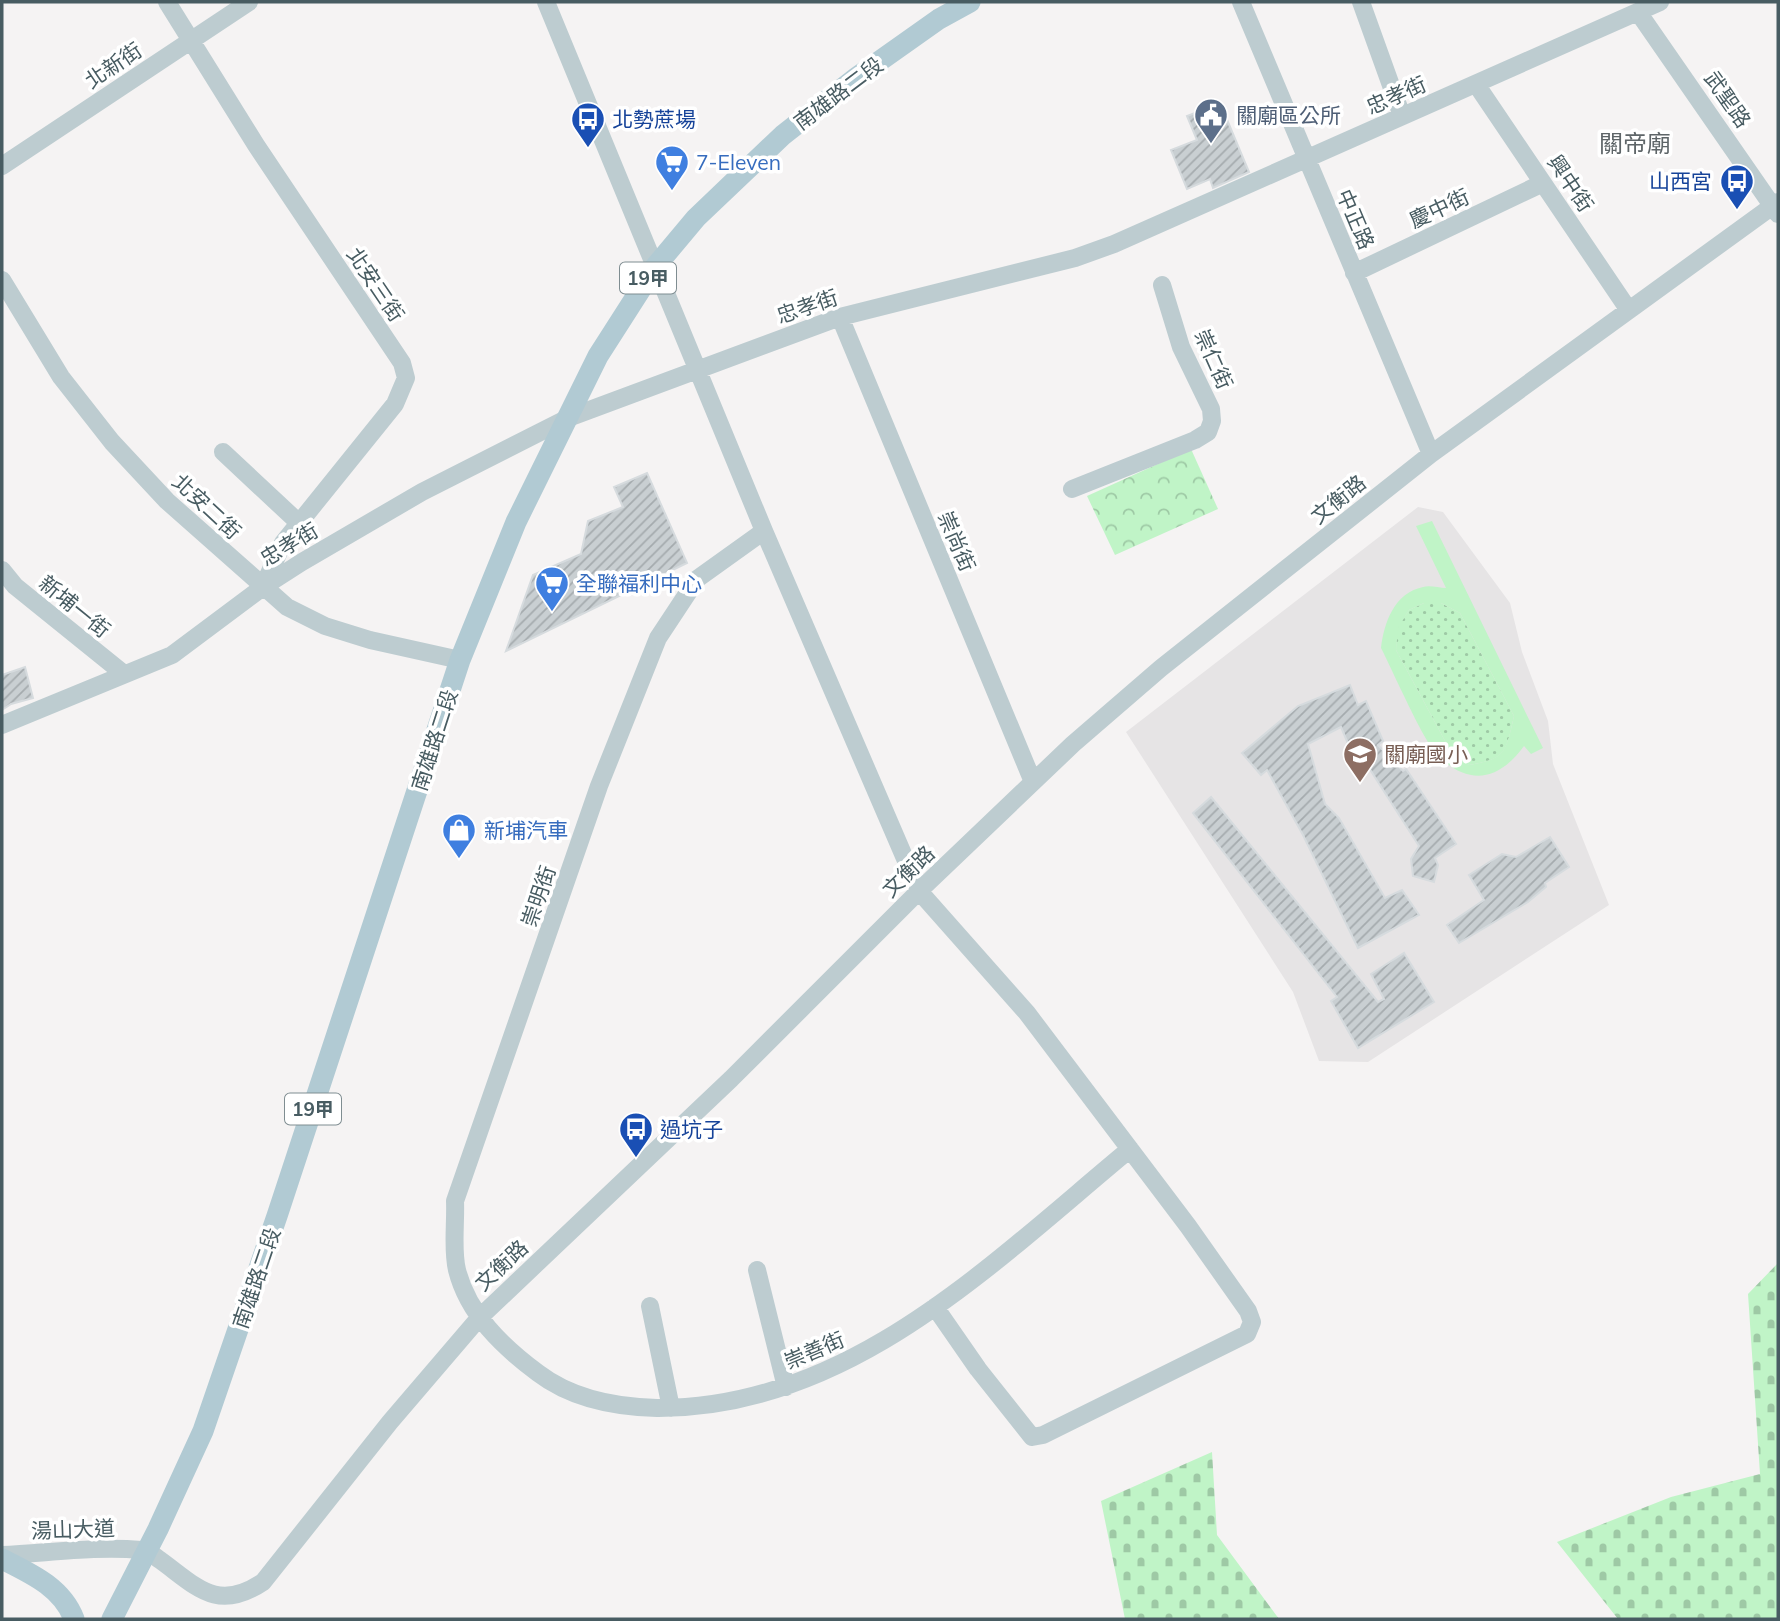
<svg xmlns="http://www.w3.org/2000/svg" width="1780" height="1621" font-family="Mulish,'Noto Sans TC',sans-serif">
<style>
.education{fill:#e6e4e5}
.grass{fill:url(#grass-dots)}
.forest{fill:url(#forest-crowns)}
.cemetery{fill:url(#cemetery-stones)}
.pitch{fill:#c0f4c7;fill-rule:evenodd}
.building{fill:url(#building-hatch);stroke:#d6dbde;stroke-width:2}
.lines{fill:none;stroke-linecap:round;stroke-linejoin:round}
.minor{stroke:#bdccd0;stroke-width:18}
.major{stroke:#b1cad3;stroke-width:21}
.labels{text-anchor:middle;dominant-baseline:central;stroke-width:7;stroke-linejoin:round;paint-order:stroke}
.shield{fill:#fff;stroke:#7f8d91;stroke-width:2}
.shield-label{font-size:19px;font-weight:bold;fill:#485c62}
.street-label{font-size:21px;fill:#485c62;stroke:#fff}
.service-label{font-size:21px;fill:#4e5e75;stroke:#fff;text-anchor:start}
.transit-label{font-size:21px;fill:#164399;stroke:#fff;text-anchor:start}
.shop-label{font-size:21px;fill:#366cbe;stroke:#fff;text-anchor:start}
.education-label{font-size:21px;fill:#785e54;stroke:#fff;text-anchor:start}
.quarter-label{font-size:24px;fill:#5e6568;stroke:#fff}
</style>
<defs>
<pattern id="grass-dots" width="8" height="8" patternUnits="userSpaceOnUse" patternTransform="scale(1.75)"><rect width="8" height="8" fill="#c0f4c7"/><path d="M2 2h.1M6 6h.1" fill="none" stroke="#9ec9a5" stroke-width="1.8" stroke-linecap="round"/></pattern>
<pattern id="forest-crowns" width="20" height="18" patternUnits="userSpaceOnUse" patternTransform="scale(1.75)"><rect width="20" height="18" fill="#c0f4c7"/><path d="M2 6a3 3 0 1 1 6 0M12 15a3 3 0 1 1 6 0" fill="none" stroke="#9ec9a5"/></pattern>
<pattern id="cemetery-stones" width="16" height="16" patternUnits="userSpaceOnUse" patternTransform="scale(1.75)"><rect width="16" height="16" fill="#c0f4c7"/><path d="M2 7V4a2 2 0 0 1 4 0v3zM10 15v-3a2 2 0 0 1 4 0v3z" fill="#9ec9a5"/></pattern>
<pattern id="building-hatch" width="6" height="6" patternUnits="userSpaceOnUse" patternTransform="scale(1.75)"><rect width="6" height="6" fill="#c9cfd2"/><path d="M-1 1l2-2M0 6l6-6M5 7l2-2" fill="none" stroke="#a5abae"/></pattern>
</defs>
<rect width="100%" height="100%" fill="#f5f3f3"/>
<path class="education" d="M1418,507L1443,512L1510,603L1522,652L1548,721L1553,764L1609,905L1368,1062L1319,1061L1293,992L1126,732Z"/>
<path class="grass" d="M1424,603H1441L1460,613L1514,716C1506,751 1507,759 1469,765L1451,752L1396,650L1397,628L1409,610Z"/>
<path class="forest" d="M1191,449L1218,509L1115,555L1087,496Z"/>
<path class="cemetery" d="M1778,1263V1619H1618L1557,1542L1671,1497L1760,1474L1748,1294Z
M1212,1452L1217,1535L1279,1619H1125L1101,1501Z"/>
<path class="pitch" d="M1432,521L1543,748L1531,754L1524,746C1500,779 1471,787 1439,757C1424,743 1393,671 1381,648C1384,623 1394,593 1423,587C1430,585 1439,588 1446,588L1416,526ZM1424,603H1441L1460,613L1514,716C1506,751 1506,759 1469,765L1451,752L1396,650L1398,628L1409,610Z"/>
<path class="building" d="M1220,103L1249,172L1213,188L1210,179L1187,189L1171,150L1197,140L1187,116Z
M647,473L687,563L506,651L533,575L581,554L588,521L623,507L614,487Z
M25,667L33,698L11,704L2,710V675Z
M1350,685L1358,705L1366,701L1383,741L1378,745L1403,771L1406,769L1456,844L1435,858L1438,865L1434,882L1413,876L1411,859L1419,846L1369,768L1364,774L1352,763V753L1341,727L1308,744L1325,804L1339,818L1385,898L1402,890L1419,915L1358,948L1303,835L1267,770L1261,775L1242,753L1298,706Z
M1211,797L1378,1002L1384,999L1371,974L1404,953L1434,1002L1358,1048L1331,1001L1337,997L1193,813Z
M1550,837L1569,867L1545,883L1546,887L1528,902L1459,943L1447,925L1484,900L1469,875L1502,854L1516,857Z"/>
<g class="lines">
<path class="minor" d="M167,2L256,145L402,363L406,378L395,404L283,543L263,587
M546,2L764,531L919,891L1027,1013L1188,1226L1248,1311L1252,1322L1247,1334L1043,1435L1032,1437L978,1369L935,1307
M1241,2L1431,454
M1361,2L1402,116
M1638,12L1778,214
M1476,84L1628,309
M2,166L249,2
M1354,273L1543,183
M2,280L61,377L112,442L167,501L287,607L325,626L370,640L460,660
M840,317L1033,782
M223,452L299,523
M1072,489L1195,440L1208,432L1212,421L1211,409L1181,347L1162,285
M764,531L697,579L658,638L599,786L455,1201C456,1223 452,1250 457,1270C468,1314 503,1347 538,1373C572,1399 615,1407 657,1408C849,1409 992,1263 1130,1149
M2,570L15,586L124,674
M2,725L172,655L263,587L302,562L422,492L568,418L840,317L1075,258L1114,244L1660,2
M757,1270L786,1387
M650,1306L671,1408
M2,1555C48,1553 96,1546 141,1550C148,1550 154,1556 160,1560C196,1586 217,1613 263,1582L390,1422L479,1318L731,1079L919,891L1073,744L1161,668L1431,454L1778,202"/>
<path class="major" d="M2,1559C30,1573 62,1587 74,1619
M112,1619L158,1529L203,1431L277,1216L460,660L516,522L598,356L655,267L696,218L783,135L857,77L939,19L970,2"/>
</g>
<defs>
<g id="civic-pin" transform="scale(1.75)"><path d="M0 17L-7.5 6A9.5 9.5 0 1 1 7.5 6Z" fill="#5c6f8a" stroke="#fff"/><path d="M-.6-6.5H3V-4.5H.6V-3L4-1V1h2V6H-6V1h2V-1L-.6-3ZM-1.2 2.5V6h2.4V2.5Z" fill="#fff"/></g>
<g id="bus-pin" transform="scale(1.75)"><path d="M0 17L-7.5 6A9.5 9.5 0 1 1 7.5 6Z" fill="#1a4fb4" stroke="#fff"/><path d="M-5-6H5V4H4V6H2V4H-2V6H-4V4H-5ZM-3.5-4V0h7V-4ZM-3.5 1.2v1.5H-2V1.2ZM2 1.2v1.5H3.5V1.2Z" fill="#fff"/></g>
<g id="supermarket-pin" transform="scale(1.75)"><path d="M0 17L-7.5 6A9.5 9.5 0 1 1 7.5 6Z" fill="#3f7fe0" stroke="#fff"/><path d="M-6-5.5h2.5l.6 2H6L4.5 2H-2.5L-4.4-4H-6ZM-1.5 3.2a1.3 1.3 0 1 0 .1 0ZM3 3.2a1.3 1.3 0 1 0 .1 0Z" fill="#fff"/></g>
<g id="school-pin" transform="scale(1.75)"><path d="M0 17L-7.5 6A9.5 9.5 0 1 1 7.5 6Z" fill="#8d6e63" stroke="#fff"/><path d="M0-5L7-2L0 1L-7-2ZM-4 1L0 2.5L4 1V4Q0 6-4 4Z" fill="#fff"/></g>
<g id="shop-pin" transform="scale(1.75)"><path d="M0 17L-7.5 6A9.5 9.5 0 1 1 7.5 6Z" fill="#3f7fe0" stroke="#fff"/><path d="M-5-2.5h2.3a2.7 3.5 0 0 1 5.4 0H5L5.5 6h-11ZM-1.5-2.5h3a1.5 2.3 0 0 0-3 0Z" fill="#fff"/></g>
</defs>
<g fill-rule="evenodd">
<use href="#civic-pin" x="1211" y="115"/>
<use href="#bus-pin" x="588" y="119"/>
<use href="#supermarket-pin" x="672" y="162"/>
<use href="#bus-pin" x="1737" y="181"/>
<use href="#supermarket-pin" x="552" y="583"/>
<use href="#school-pin" x="1360" y="754"/>
<use href="#shop-pin" x="459" y="830"/>
<use href="#bus-pin" x="636" y="1129"/>
</g>
<g class="labels">
<g class="shield">
<rect x="620" y="262.5" width="56" height="31" rx="5"/>
<rect x="285" y="1093.5" width="56" height="31" rx="5"/>
</g>
<g class="shield-label">
<text x="648" y="278">19甲</text>
<text x="313" y="1109">19甲</text>
</g>
<g class="street-label">
<text transform="translate(113 65) rotate(-34)">北新街</text>
<text transform="translate(838 93) rotate(-37)">南雄路二段</text>
<text transform="translate(1396 95) rotate(-24)">忠孝街</text>
<text transform="translate(1728 99) rotate(55)">武聖路</text>
<text transform="translate(1571 183) rotate(56)">興中街</text>
<text transform="translate(1439 208) rotate(-25)">慶中街</text>
<text transform="translate(1356 219) rotate(67)">中正路</text>
<text transform="translate(376 284) rotate(56)">北安三街</text>
<text transform="translate(807 306) rotate(-19)">忠孝街</text>
<text transform="translate(1214 359) rotate(66)">崇仁街</text>
<text transform="translate(1338 499) rotate(-39)">文衡路</text>
<text transform="translate(207 506) rotate(43)">北安二街</text>
<text transform="translate(957 541) rotate(67)">崇尚街</text>
<text transform="translate(289 544) rotate(-31)">忠孝街</text>
<text transform="translate(75 606) rotate(39)">新埔一街</text>
<text transform="translate(434 740) rotate(-72)">南雄路二段</text>
<text transform="translate(908 871) rotate(-44)">文衡路</text>
<text transform="translate(538 896) rotate(-71)">崇明街</text>
<text transform="translate(501 1265) rotate(-43)">文衡路</text>
<text transform="translate(256 1278) rotate(-71)">南雄路二段</text>
<text transform="translate(814 1350) rotate(-23)">崇善街</text>
<text transform="translate(73 1529) rotate(-2)">湯山大道</text>
</g>
<g class="service-label">
<text x="1236" y="115">關廟區公所</text>
</g>
<g class="transit-label">
<text x="612" y="119">北勢蔗場</text>
<text x="1712" y="181" text-anchor="end">山西宮</text>
<text x="660" y="1129">過坑子</text>
</g>
<g class="shop-label">
<text x="696" y="162">7-Eleven</text>
<text x="576" y="583">全聯福利中心</text>
<text x="484" y="830">新埔汽車</text>
</g>
<g class="education-label">
<text x="1384" y="754">關廟國小</text>
</g>
<g class="quarter-label">
<text x="1635" y="143">關帝廟</text>
</g>
</g>
<rect width="1780" height="1621" fill="none" stroke="#485c62" stroke-width="7"/>
</svg>
